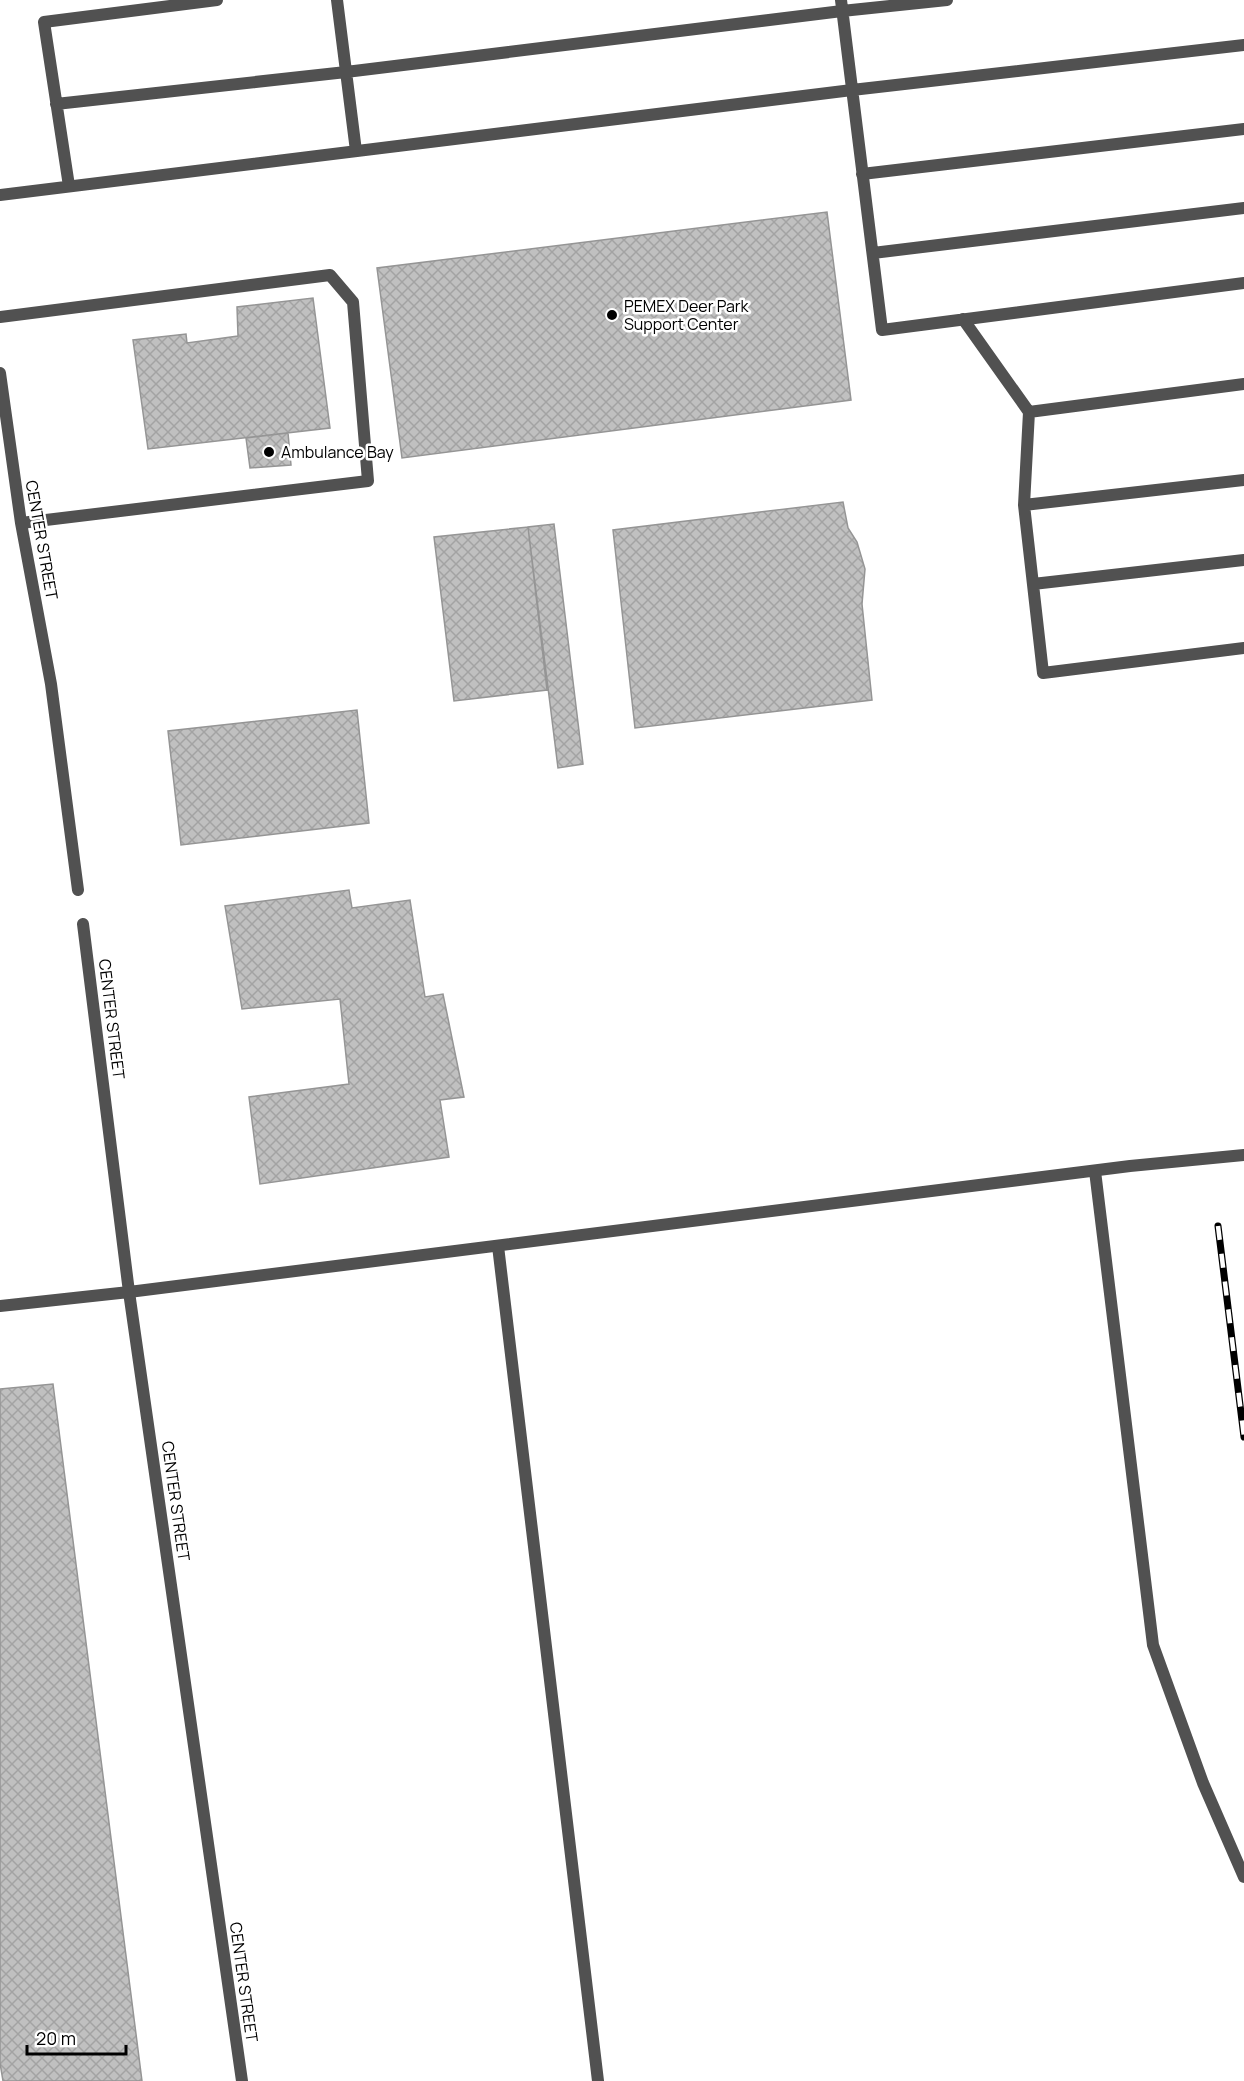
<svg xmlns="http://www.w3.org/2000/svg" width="1244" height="2081" font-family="Manrope,sans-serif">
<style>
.building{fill:url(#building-cross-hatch);stroke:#959595;stroke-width:1.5}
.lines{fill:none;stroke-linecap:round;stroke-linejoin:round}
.service{stroke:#515151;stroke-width:12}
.rail-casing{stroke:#000;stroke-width:7}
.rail{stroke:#fff;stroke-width:4.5;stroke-dasharray:14;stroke-linecap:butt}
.poi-dot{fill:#000;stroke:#fff;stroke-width:2}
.labels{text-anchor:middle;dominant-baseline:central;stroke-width:5;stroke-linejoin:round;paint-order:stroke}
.poi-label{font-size:16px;fill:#000;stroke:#fff;text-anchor:start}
.street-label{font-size:16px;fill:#000;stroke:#fff}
</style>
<defs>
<pattern id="building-cross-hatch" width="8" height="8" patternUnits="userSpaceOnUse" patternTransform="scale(1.5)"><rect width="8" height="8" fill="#c0c0c0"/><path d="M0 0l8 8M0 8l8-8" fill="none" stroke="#a3a3a3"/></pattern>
</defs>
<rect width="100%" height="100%" fill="#fff"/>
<path class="building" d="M827,212L851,400L402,458L377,268Z
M313,298L330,428L148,449L133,340L186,334L187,343L238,336L237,307Z
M288,433L291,465L250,468L246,438Z
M843,502L848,528L857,542L865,569L862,604L872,700L635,728L613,530Z
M554,524L583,764L558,768L528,527Z
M528,527L547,690L454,701L434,537Z
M357,710L369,823L181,845L168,731Z
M349,890L352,908L410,900L425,997L443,994L464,1097L440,1100L449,1157L260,1184L249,1097L349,1084L340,999L242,1009L225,906Z
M53,1384L142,2081H3L0,2063V1389Z"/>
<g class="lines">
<path class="service" d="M337,0L356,151
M841,0L882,330L1244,283
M56,104L346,72L842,11L947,0
M862,174L1244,129
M69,186L44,22L217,0
M0,195L852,90L1244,45
M873,253L1244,208
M0,317L330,275L353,302L368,481L21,523
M963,319L1029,412L1024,505L1043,673L1244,648
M0,373L21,523L51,684L78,890
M1029,412L1244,384
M1024,505L1244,480
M1033,584L1244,560
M83,924L129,1292L242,2081
M1095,1171L1153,1645L1203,1783L1244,1877
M498,1246L598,2081
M0,1306L129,1292L1130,1166L1244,1155"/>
<g class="rail-casing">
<path id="rail" d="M1218,1226L1244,1437"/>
</g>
<use href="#rail" class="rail"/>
</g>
<g class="poi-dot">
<circle cx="612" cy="315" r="6"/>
<circle cx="269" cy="452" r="6"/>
</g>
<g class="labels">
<g class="poi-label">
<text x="624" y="306">PEMEX Deer Park<tspan x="624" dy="18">Support Center</tspan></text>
<text x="281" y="452">Ambulance Bay</text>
</g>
<g class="street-label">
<text transform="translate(42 540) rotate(80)">CENTER STREET</text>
<text transform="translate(112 1019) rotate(83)">CENTER STREET</text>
<text transform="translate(176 1501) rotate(82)">CENTER STREET</text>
<text transform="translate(244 1982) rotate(82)">CENTER STREET</text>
</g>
</g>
<path d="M27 2045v9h99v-9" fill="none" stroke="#000000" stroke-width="3"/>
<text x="36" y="2045" font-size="18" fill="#000000" stroke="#ffffff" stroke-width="4.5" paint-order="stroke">20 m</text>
</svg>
